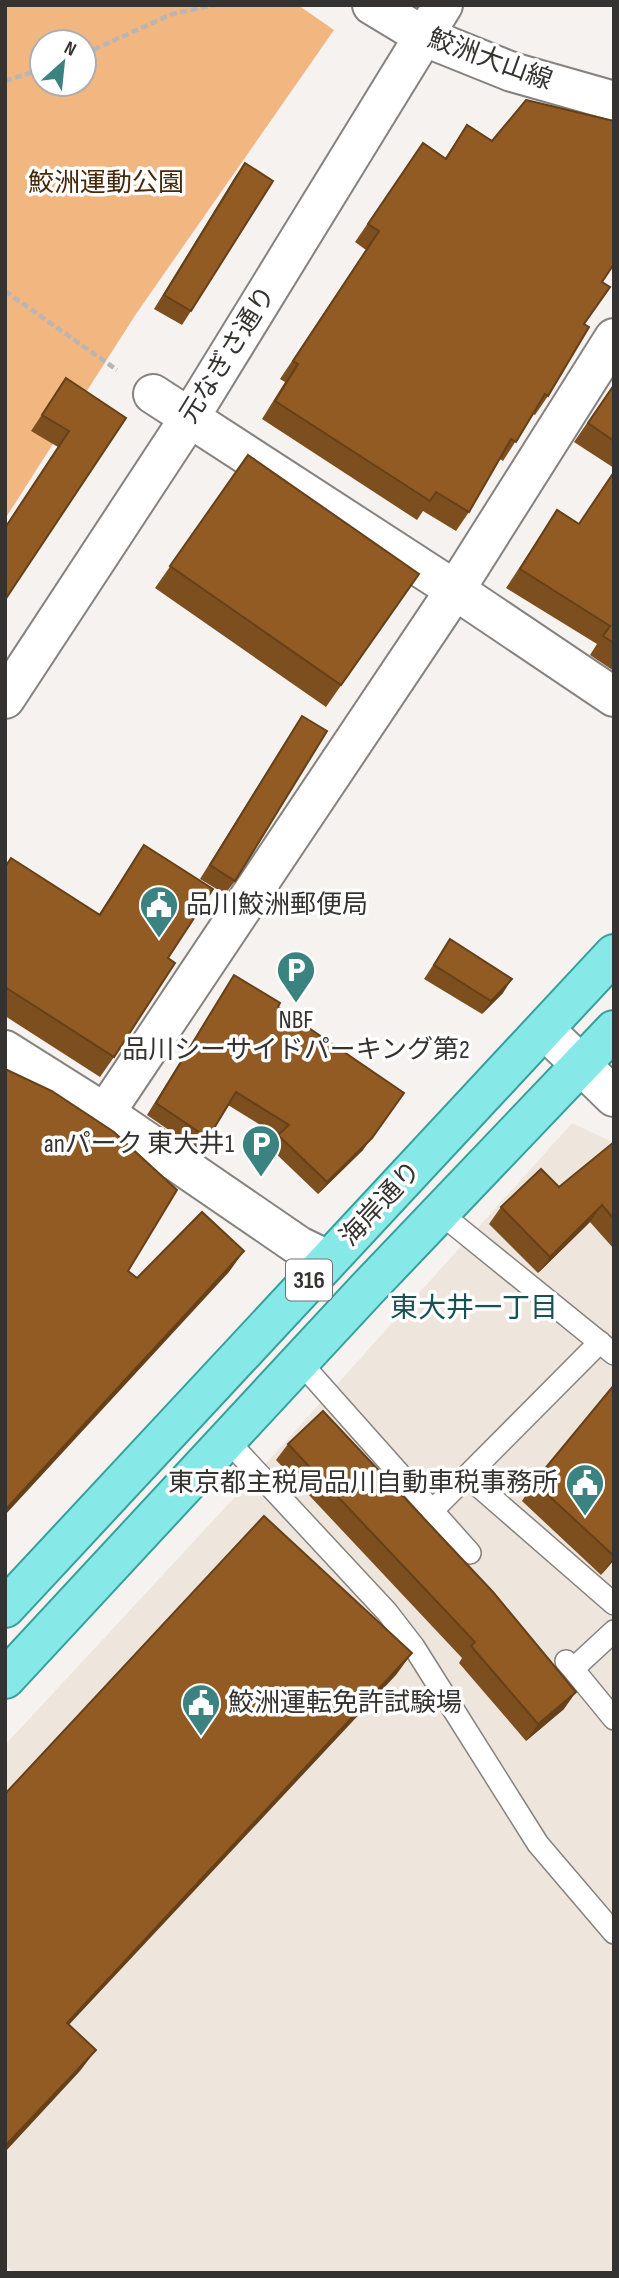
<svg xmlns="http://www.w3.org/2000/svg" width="619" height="2278" font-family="'Sofia Sans Condensed','Noto Sans JP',sans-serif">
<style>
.built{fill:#eee5dd}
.green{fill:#f2b681;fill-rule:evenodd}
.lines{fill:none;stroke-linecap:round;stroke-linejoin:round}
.lane-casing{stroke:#85827f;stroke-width:24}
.street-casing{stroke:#85827f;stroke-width:42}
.secondary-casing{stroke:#85827f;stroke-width:42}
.primary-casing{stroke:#35a09d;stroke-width:42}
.path{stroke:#b8b5b3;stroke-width:4.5;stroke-dasharray:7 3.5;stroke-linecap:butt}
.lane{stroke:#fff;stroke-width:21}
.street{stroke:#fff;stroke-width:38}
.secondary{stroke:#fff;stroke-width:38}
.primary{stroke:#86e9e7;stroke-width:38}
.wall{fill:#7d4e1e}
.shaded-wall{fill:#664018}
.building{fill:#915b23;stroke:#664018;stroke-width:2}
.labels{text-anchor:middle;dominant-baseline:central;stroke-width:7;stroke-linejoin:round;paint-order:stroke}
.shield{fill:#fff;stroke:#727070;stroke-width:2}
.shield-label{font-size:24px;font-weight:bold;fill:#353332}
.street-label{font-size:26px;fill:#353332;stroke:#fff}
.park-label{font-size:26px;fill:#47290a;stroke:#fff}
.poi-label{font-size:26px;fill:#353332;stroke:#fff;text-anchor:start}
.neighbourhood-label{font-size:28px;fill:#165251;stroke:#fff}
</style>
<rect width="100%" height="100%" fill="#f5f2ef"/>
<path class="built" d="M572,1123L614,1143V2273H17L5,2266V1745L260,1470Z"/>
<path class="green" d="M5,5H298L334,30L136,314L5,519ZM42,42H84V84H42Z"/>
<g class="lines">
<g class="lane-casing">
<path id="lane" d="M440,1213L614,1354
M300,1362L470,1553
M227,1440L387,1612L414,1647L538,1844L614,1933
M468,1477L614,1604
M432,1511L600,1342
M566,1661L573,1669L614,1631
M573,1669L614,1719"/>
</g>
<g class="street-casing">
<path id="street" d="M153,394L455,590L614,697
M105,1113L455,590L614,338"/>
</g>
<g class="secondary-casing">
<path id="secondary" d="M372,5L425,37L512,72L614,101
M5,699L190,417L443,5
M545,1030L614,1097
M5,1050L105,1113L299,1246L328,1260"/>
</g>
<g class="primary-casing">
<path id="primary" d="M5,1608L614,954
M5,1679L367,1289L614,1030"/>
</g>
<path class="path" d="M84,54L172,14L215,5
M5,81L42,69
M5,291L117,370"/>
<use href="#lane" class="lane"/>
<use href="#street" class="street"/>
<use href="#secondary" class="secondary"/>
<use href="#primary" class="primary"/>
</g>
<path class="wall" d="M467,125L602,282L584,324L548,396L535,415L533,414L503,461L500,459L469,512L456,531L423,511L417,520L262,419L285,382L280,379L366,250L355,242L423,143L445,158Z
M245,163L191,311L182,325L154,309L235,177Z
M66,378L126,418L5,600V527L58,447L31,431Z
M614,384V468L574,442Z
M248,455L419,574L326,707L155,588Z
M614,471V671L590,655L597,644L506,588L557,510L579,524Z
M302,716L235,881L225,894L200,879L293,730Z
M144,845L168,958L114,1057L100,1077L5,1016V867L99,914Z
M450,939L503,993L482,1014L424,979Z
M234,975L278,1007L363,1150L318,1194L270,1148L278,1136L228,1105L199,1151L147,1115Z
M614,1142V1249L590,1222L538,1273L489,1224L501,1207L559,1187Z
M614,1385V1560L601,1575L522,1501L534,1482Z
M288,1444L564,1709L526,1741L459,1663L462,1658L276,1460Z"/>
<path class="shaded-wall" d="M512,979L503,993L482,1014L491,1001Z
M404,1093L363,1150L318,1194L327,1182Z
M602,1205L590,1222L538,1273L550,1257Z
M244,1251L229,1272L5,1515V1510Z
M614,1557V1560L601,1575Z
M412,1653L396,1675L51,2044L67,2023Z
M576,1692L564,1709L526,1741L538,1724Z
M96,2050L80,2071L5,2152V2146Z"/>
<path class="building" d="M526,100L614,121V264L602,282L610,287L584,324L589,327L548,396L545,394L516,442L511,439L469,512L436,492L430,501L275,401L298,364L293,361L379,231L368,224L423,143L446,159L467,125L492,141Z
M245,163L273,181L191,311L164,295Z
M66,378L126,418L5,600V528L69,431L42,415Z
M614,385V441L588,423Z
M248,455L419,574L341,685L170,566Z
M614,472V643L603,636L610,626L520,569L557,510L579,524Z
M302,716L327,731L235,881L210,865Z
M144,845L213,889L168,958L175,963L114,1057L5,987V867L11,858L100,915Z
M450,939L512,979L491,1001L434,965Z
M234,975L280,1003L278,1007L404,1093L372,1138L327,1182L278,1135L289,1125L236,1092L208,1138L156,1103Z
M5,1069L52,1091L114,1132L177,1190L128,1271L137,1278L202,1212L244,1251L5,1510Z
M614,1142V1219L602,1205L550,1257L501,1207L541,1169L559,1187Z
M614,1385V1556L534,1482Z
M323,1411L493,1592L576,1692L538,1724L471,1646L475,1642L288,1444Z
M264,1516L412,1653L67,2023L96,2050L5,2146V1794Z"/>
<defs>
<g id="civic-pin" transform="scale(2.0125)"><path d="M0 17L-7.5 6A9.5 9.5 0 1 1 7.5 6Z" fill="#3b8380" stroke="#fff"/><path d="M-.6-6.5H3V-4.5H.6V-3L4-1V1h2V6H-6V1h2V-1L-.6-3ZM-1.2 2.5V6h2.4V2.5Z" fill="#fff"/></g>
<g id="parking-pin" transform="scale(2.0125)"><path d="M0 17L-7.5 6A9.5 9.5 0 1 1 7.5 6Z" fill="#3b8380" stroke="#fff"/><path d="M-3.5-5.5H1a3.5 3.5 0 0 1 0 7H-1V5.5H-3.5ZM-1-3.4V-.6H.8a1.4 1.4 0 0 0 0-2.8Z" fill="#fff"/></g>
</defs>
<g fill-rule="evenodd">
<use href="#civic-pin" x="159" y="905"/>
<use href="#parking-pin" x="296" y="970"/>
<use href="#parking-pin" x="261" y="1144"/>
<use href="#civic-pin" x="585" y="1483"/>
<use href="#civic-pin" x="201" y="1703"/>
</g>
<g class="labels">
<rect class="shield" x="286" y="1259.5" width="46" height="41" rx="5"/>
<g class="shield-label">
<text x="309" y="1280">316</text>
</g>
<g class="street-label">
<text transform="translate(490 60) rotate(20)">鮫洲大山線</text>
<text transform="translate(228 355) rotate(-58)">元なぎさ通り</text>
<text transform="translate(381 1204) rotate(-47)">海岸通り</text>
</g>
<g class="park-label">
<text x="106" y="183">鮫洲運動公園</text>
</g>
<g class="poi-label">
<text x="186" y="905">品川鮫洲郵便局</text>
<text x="296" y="1020" text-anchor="middle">NBF<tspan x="296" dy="30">品川シーサイドパーキング第2</tspan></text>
<text x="234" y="1144" text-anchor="end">anパーク 東大井1</text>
<text x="558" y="1483" text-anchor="end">東京都主税局品川自動車税事務所</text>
<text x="228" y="1703">鮫洲運転免許試験場</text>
</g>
<g class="neighbourhood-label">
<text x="474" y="1308">東大井一丁目</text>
</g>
</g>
<rect width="619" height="2278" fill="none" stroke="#353332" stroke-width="14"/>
<g transform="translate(63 63) rotate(27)"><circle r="33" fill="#ffffff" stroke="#aeadad" stroke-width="2"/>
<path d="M0-5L12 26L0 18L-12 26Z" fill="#3b8380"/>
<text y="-10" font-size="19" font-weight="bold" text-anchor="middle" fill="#353332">N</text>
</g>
</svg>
